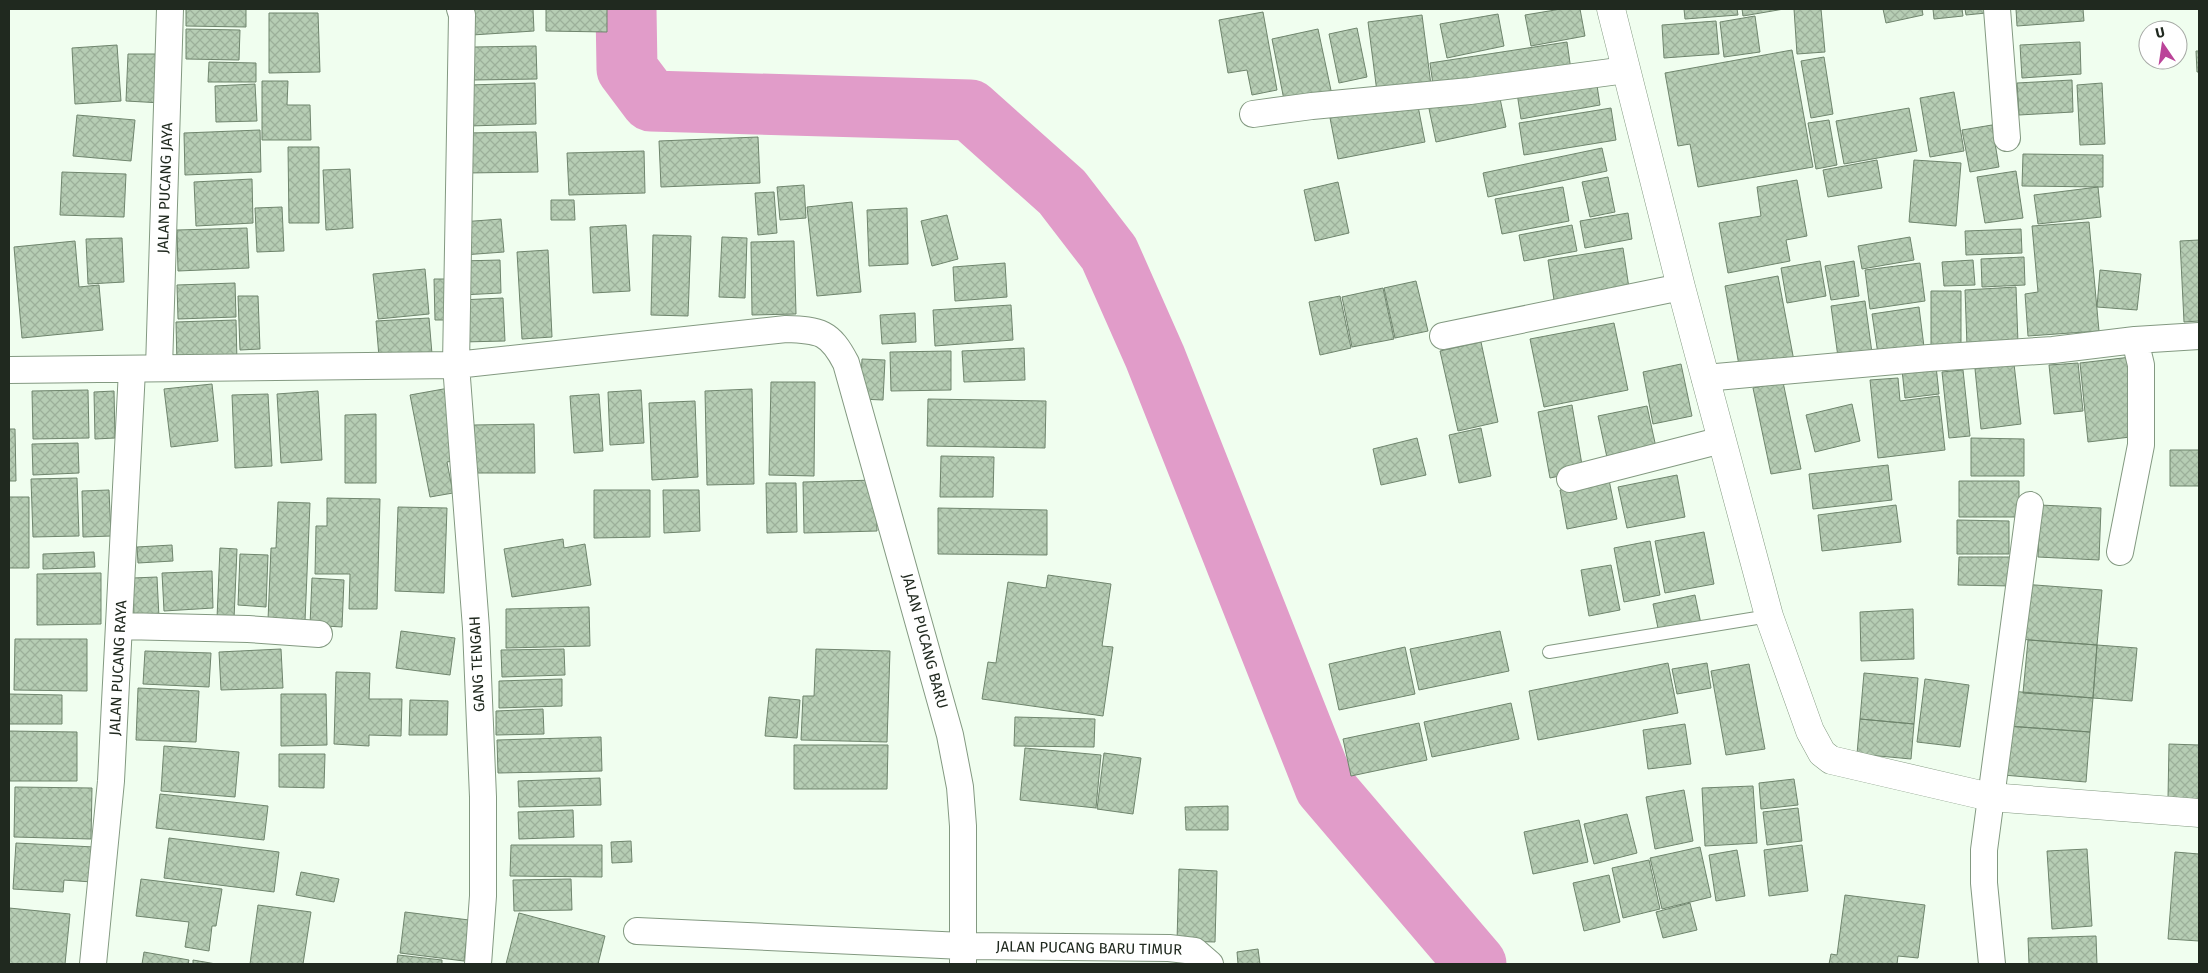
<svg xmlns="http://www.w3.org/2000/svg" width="2208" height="973" font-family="'Fira Sans',sans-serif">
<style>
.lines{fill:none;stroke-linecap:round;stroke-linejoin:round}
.river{stroke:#e19cc9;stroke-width:61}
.building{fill:url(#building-cross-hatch);stroke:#6f856d}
.lane-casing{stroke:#839981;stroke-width:14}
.street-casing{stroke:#839981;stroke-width:28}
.secondary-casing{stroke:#839981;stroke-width:29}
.lane{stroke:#fff;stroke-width:12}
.street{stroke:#fff;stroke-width:26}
.secondary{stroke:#fff;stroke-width:28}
.labels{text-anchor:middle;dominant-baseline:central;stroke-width:4;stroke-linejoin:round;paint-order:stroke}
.street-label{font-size:15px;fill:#20291f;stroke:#fff}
</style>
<defs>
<pattern id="building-cross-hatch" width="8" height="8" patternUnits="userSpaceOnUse" patternTransform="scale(1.25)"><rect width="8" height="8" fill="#b6cdb4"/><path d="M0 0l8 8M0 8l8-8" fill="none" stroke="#9cb09a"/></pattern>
</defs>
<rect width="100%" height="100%" fill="#f0feef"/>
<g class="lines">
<path class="river" d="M626,9L627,69L651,101L970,110L1062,192L1109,253L1155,357L1325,787L1476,964"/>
</g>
<path class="building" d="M186,9H246V27L186,26Z
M470,9H533L534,31L472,35Z
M546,9H607V32L546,31Z
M1561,9H1580L1585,36L1531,46L1525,15Z
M1684,9H1737L1738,15L1685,19Z
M1742,9H1784L1743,16Z
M1794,9H1821L1825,52L1797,54Z
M1883,9H1922L1923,15L1886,23Z
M1933,9H1962L1963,16L1934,19Z
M1965,9H1995L1996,12L1966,15Z
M2016,9H2083L2084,21L2017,26Z
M1263,12L1277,90L1252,95L1247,70L1228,73L1219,20Z
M269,13H318L320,72L269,73Z
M1498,14L1504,46L1447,58L1440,24Z
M1422,15L1431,85L1377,92L1368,22Z
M1755,16L1760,52L1724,57L1720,22Z
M1716,21L1719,54L1664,58L1662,25Z
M1357,28L1367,77L1339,83L1329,34Z
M186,29L240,30L239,60L186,59Z
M1318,29L1332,95L1285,105L1272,39Z
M1567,42L1571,70L1434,92L1430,63Z
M2080,42L2081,74L2022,78L2020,45Z
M117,45L121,101L75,104L72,48Z
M536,46L537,79L474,80V47Z
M1792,50L1813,167L1698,187L1690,144L1678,146L1665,73Z
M2196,51H2199V72H2197Z
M128,54H163L162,103L126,101Z
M1824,57L1833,114L1811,118L1801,61Z
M209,62L256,63V82H208Z
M1596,79L1600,105L1521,119L1517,93Z
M2072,80L2073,112L2019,115L2017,83Z
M262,81H288L287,105H310L311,140H262Z
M535,83L536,124L469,126V85Z
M2102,83L2105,144L2080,145L2077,85Z
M255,84L257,121L216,122L215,86Z
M1498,89L1506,127L1436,142L1428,104Z
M1954,92L1964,151L1930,157L1920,98Z
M1417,101L1425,142L1338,159L1330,118Z
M1611,108L1616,140L1524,155L1519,123Z
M1909,108L1917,151L1844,164L1836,121Z
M77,115L135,120L131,161L73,156Z
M1829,120L1837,165L1816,169L1808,123Z
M1992,125L1999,167L1970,172L1962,130Z
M260,130L261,172L185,175L184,133Z
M536,132L538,172L466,173L465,133Z
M758,137L760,183L661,187L659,141Z
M288,147H319V223H289Z
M1602,148L1607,171L1488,197L1483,173Z
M644,151L645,193L569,195L567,153Z
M2023,154L2103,155V187L2022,186Z
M1877,160L1882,188L1828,197L1823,170Z
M1914,160L1961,163L1956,226L1909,222Z
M350,169L353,228L326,230L323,170Z
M2016,171L2023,218L1985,223L1977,177Z
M62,172L126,174L124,217L60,215Z
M1608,177L1615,212L1590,217L1582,182Z
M252,179L253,223L196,226L194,182Z
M1797,180L1807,236L1786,240L1790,261L1728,273L1719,223L1761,216L1757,187Z
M1338,182L1349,233L1315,241L1304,190Z
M804,185L806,218L780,220L777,187Z
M1563,187L1569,221L1502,234L1495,199Z
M2098,187L2101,217L2038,224L2034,195Z
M774,192L777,233L758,235L755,193Z
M551,200H574L575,220H551Z
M852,202L861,292L817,296L807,207Z
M282,207L284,251L257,252L255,208Z
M907,208L908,264L869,266L867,210Z
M1628,213L1632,239L1585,248L1580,221Z
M947,215L958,259L932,266L921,221Z
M501,219L504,252L463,255L461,222Z
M2089,222L2099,331L2028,336L2025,294L2038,292L2032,226Z
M626,225L630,291L593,293L590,227Z
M1572,225L1577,251L1524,261L1519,235Z
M247,228L249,268L178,271L177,230Z
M2021,229L2022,253L1966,255L1965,231Z
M653,235L691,236L688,316L651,315Z
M722,237L747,238L745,298L719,297Z
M1910,237L1914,260L1862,269L1858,246Z
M122,238L124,282L88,284L86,239Z
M2199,240V321L2184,322L2180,241Z
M75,241L79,287L99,285L103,330L22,338L14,247Z
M794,241L796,314L752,315L751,242Z
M1623,248L1629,288L1554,300L1548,260Z
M548,250L552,337L522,339L517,252Z
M2024,257L2025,285L1982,287L1981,259Z
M500,260L501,293L461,295V261Z
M1973,260L1975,285L1944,286L1942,262Z
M1820,261L1826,296L1787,303L1781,268Z
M1854,261L1859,296L1831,300L1825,266Z
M1005,263L1007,297L955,301L953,267Z
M1920,263L1925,301L1870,309L1865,270Z
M425,269L429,314L378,319L373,274Z
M2100,270L2141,274L2137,310L2097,307Z
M1778,276L1794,361L1740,371L1725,286Z
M434,279H450L451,320H435Z
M1416,281L1428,331L1395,338L1384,288Z
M235,283L236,317L178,319L177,285Z
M2016,287L2018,343L1967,346L1965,290Z
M1383,288L1394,339L1352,347L1342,297Z
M1931,291H1961V347H1931Z
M238,296H258L260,349L240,350Z
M1340,296L1351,348L1320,355L1309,302Z
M503,298L505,341L462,342L460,300Z
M1865,301L1872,353L1838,357L1831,306Z
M1011,305L1013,340L935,346L933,310Z
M1919,307L1924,347L1878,354L1872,314Z
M915,313L916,342L882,344L880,315Z
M429,318L432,354L379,357L376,321Z
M236,320L237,362L177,364L176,322Z
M1614,323L1628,390L1544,407L1530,339Z
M1481,342L1498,422L1458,431L1440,351Z
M1024,348L1025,380L964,382L962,351Z
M951,351V390L891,391L890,352Z
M2131,357L2139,436L2088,442L2080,363Z
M862,359L885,360L883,400L860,399Z
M2078,363L2083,411L2054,414L2049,365Z
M1681,364L1692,416L1653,424L1643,372Z
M2014,364L2021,424L1981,429L1975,369Z
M1936,366L1939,394L1905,398L1902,370Z
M1963,370L1970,436L1949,438L1942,372Z
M1898,378L1900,401L1939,396L1945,450L1878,458L1870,380Z
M771,382H815L814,476L769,475Z
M1783,382L1801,469L1771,474L1753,388Z
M212,384L218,441L171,447L164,389Z
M449,388L463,459L447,462L453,493L430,497L410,395Z
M752,389L754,484L707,485L705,391Z
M88,390L89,438L33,439L32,391Z
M641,390L644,443L610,445L608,392Z
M114,391L115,438L95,439L94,392Z
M318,391L322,460L281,463L277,394Z
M268,394L272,466L235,468L232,395Z
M599,394L603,451L574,453L570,396Z
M928,399L1046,401L1045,448L927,446Z
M695,401L698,477L652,480L649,403Z
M1852,404L1860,441L1815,452L1806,415Z
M1572,405L1583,471L1550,478L1538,412Z
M1647,406L1657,452L1608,462L1598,416Z
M376,414V483H345V415Z
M534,424L535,473H474V425Z
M1481,428L1491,476L1459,483L1449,435Z
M9,429H15L16,481H9Z
M1417,438L1426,475L1381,485L1373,449Z
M1971,438L2024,439V476H1971Z
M78,443L79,473L33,475L32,444Z
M2170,450H2199V486H2170Z
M941,456L994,457L993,497H940Z
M1888,465L1892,500L1813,509L1809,474Z
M1677,475L1685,517L1627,528L1618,487Z
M77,478L79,536L33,537L31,479Z
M876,480L877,531L804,533L803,482Z
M1609,480L1617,519L1567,529L1560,490Z
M1959,481H2019V517H1959Z
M766,483H796L797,532L767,533Z
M109,490L111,536L83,537L82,491Z
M594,490H650V537L594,538Z
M663,490H699L700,531L664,533Z
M9,497H29V568H9Z
M327,498L380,499L377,609H349L350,574H315L316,526H327Z
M278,502L310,503L305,621L268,620L271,548H276Z
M1896,505L1901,542L1822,551L1818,515Z
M2040,505L2101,508L2099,560L2038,557Z
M398,507L447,508L444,593L395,591Z
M938,508L1047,510V555L938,554Z
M1957,520L2009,521V554H1957Z
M1704,532L1714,584L1665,593L1655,541Z
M563,539L564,548L585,544L591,585L512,597L504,549Z
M1650,541L1660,595L1624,602L1614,548Z
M172,545L173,561L138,563L137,547Z
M220,548L237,549L234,619L217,618Z
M94,552L95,567L43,569V554Z
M240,554L268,555L266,607L238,605Z
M1959,557H2012V586L1958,585Z
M1611,565L1620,610L1589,616L1581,570Z
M212,571L213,608L164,611L162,573Z
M101,573V624L37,625V574Z
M1048,575L1111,584L1102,646L1113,647L1103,716L982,699L988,662L996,663L1008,582L1046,588Z
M157,577L159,618L134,619L133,578Z
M312,578L344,580L342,627L310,625Z
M2022,584L2102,590L2097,645L2018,639Z
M1695,595L1701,624L1659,633L1653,604Z
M589,607L590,646L506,648V609Z
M1913,609L1914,659L1861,661L1860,612Z
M401,631L455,638L450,675L396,668Z
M1500,631L1509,671L1419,690L1410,649Z
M15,639H87V691L14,690Z
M2028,640L2097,645L2093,698L2023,693Z
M2097,645L2137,648L2132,701L2093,698Z
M1405,647L1415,694L1339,710L1329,664Z
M281,649L283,688L221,690L219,652Z
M564,649L565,675L502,677L501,650Z
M816,649L890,651L887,742L801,740L803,696H814Z
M145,651L211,653L209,687L143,684Z
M1668,663L1678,713L1538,740L1529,691Z
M1707,663L1711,688L1677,694L1672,669Z
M1749,664L1765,749L1726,755L1711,671Z
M336,672L370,673L369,699H402L401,736L369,735V746L334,744Z
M1864,673L1918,678L1914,724L1860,719Z
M562,679V706L499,708V681Z
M1925,679L1969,685L1960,747L1917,742Z
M138,688L199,691L196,742L136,740Z
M2010,691L2093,698L2090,732L2007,726Z
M9,694L62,695V724H9Z
M281,694H326L327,745L281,746Z
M769,697L800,700L797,738L765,736Z
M410,700L448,701L447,735H409Z
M1511,703L1519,739L1432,757L1424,722Z
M543,709L544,734L496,735V711Z
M1015,717L1095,719L1094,747L1014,746Z
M1860,719L1914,724L1911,759L1857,754Z
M1419,723L1427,760L1351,776L1343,739Z
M1685,724L1691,764L1648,769L1643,730Z
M2007,726L2090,732L2086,782L2003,775Z
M9,731L77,732V781H9Z
M601,737L602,771L498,773L497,740Z
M2169,744L2199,745V799L2168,798Z
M794,745H888L887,789H794Z
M164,746L239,752L235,797L161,791Z
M1025,748L1101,755L1096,808L1020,800Z
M1104,753L1141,758L1133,814L1097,809Z
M279,754H325L324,788L279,787Z
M600,778L601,805L519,807L518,781Z
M1794,779L1798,805L1761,809L1759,783Z
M1753,786L1757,843L1705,846L1702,788Z
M15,787L92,788L91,839L14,837Z
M1684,790L1693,841L1655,849L1646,797Z
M160,794L268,806L264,840L156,828Z
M1228,806V830H1186L1185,807Z
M1798,808L1802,841L1767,845L1763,812Z
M573,810L574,837L519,839L518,812Z
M1627,814L1637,853L1594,864L1584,824Z
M1579,820L1588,862L1533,874L1524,832Z
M169,838L279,852L274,892L164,878Z
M631,841L632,862L612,863L611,842Z
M16,843L94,847L92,882L64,880L63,892L13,889Z
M511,845H602V877L510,876Z
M1802,845L1808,891L1769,896L1764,850Z
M1700,847L1711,897L1662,909L1650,858Z
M2087,849L2092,926L2052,929L2047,851Z
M1737,850L1745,896L1716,901L1709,855Z
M2175,852L2199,854V941L2168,939Z
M1649,860L1660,909L1623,918L1612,868Z
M1179,869L1217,871L1215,942L1177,941Z
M301,872L339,879L334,902L296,895Z
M1609,875L1620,922L1584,931L1573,883Z
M141,879L222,889L216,926H212L209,951L185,947L189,922L136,916Z
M571,879L572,910L514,911L513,880Z
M1845,895L1925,905L1918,958L1898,956L1897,964H1829L1831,954L1837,955Z
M1690,903L1697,930L1663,938L1656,912Z
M258,905L311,912L303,964H250Z
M9,908L70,914L65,964H9Z
M405,912L469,920L464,961L400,953Z
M519,913L605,936L598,964H506Z
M2096,936L2097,964H2029L2028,938Z
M1258,949L1260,964H1238L1237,952Z
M144,952L189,960L188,964H142Z
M398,955L442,960V964H397Z
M193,960L216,964H193Z"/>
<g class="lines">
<g class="lane-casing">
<path id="lane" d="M1549,652L1769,616"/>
</g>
<g class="street-casing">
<path id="street" d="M460,9L462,15L456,365L476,628L483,797V896L478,964
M1997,9L2007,138
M1253,114L1312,106L1470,91L1626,70
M1443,336L1681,287
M2135,340L2199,336
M159,368L170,9
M9,370L456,365L786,329C820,330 830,332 846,363L950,735L960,787L963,826V964
M1705,378L1929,358L2053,350L2135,340L2141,365V445L2120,552
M1570,479L1722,440
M120,626L248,629L319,634
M637,931L963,946L1169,948L1195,951L1210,964
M93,964L111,781L132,370
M1992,964L1984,883V850L2030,505"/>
</g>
<g class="secondary-casing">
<path id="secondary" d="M1611,9L1681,287L1769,616L1810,731L1822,753L1831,760L1990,797L2199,813"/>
</g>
<use href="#lane" class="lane"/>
<use href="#street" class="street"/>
<use href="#secondary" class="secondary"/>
</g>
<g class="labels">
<g class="street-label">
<text transform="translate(165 188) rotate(-88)">JALAN PUCANG JAYA</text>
<text transform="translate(925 641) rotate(75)">JALAN PUCANG BARU</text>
<text transform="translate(477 664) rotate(-93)">GANG TENGAH</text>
<text transform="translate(118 668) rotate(-87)">JALAN PUCANG RAYA</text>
<text transform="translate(1089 948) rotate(1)">JALAN PUCANG BARU TIMUR</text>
</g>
</g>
<rect width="2208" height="973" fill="none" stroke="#20291f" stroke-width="20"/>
<g transform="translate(2163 45) rotate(347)"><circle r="24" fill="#ffffff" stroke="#a6a9a5"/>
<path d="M0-4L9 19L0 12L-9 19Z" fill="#bb4499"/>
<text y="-8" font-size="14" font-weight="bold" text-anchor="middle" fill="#20291f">U</text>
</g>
</svg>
